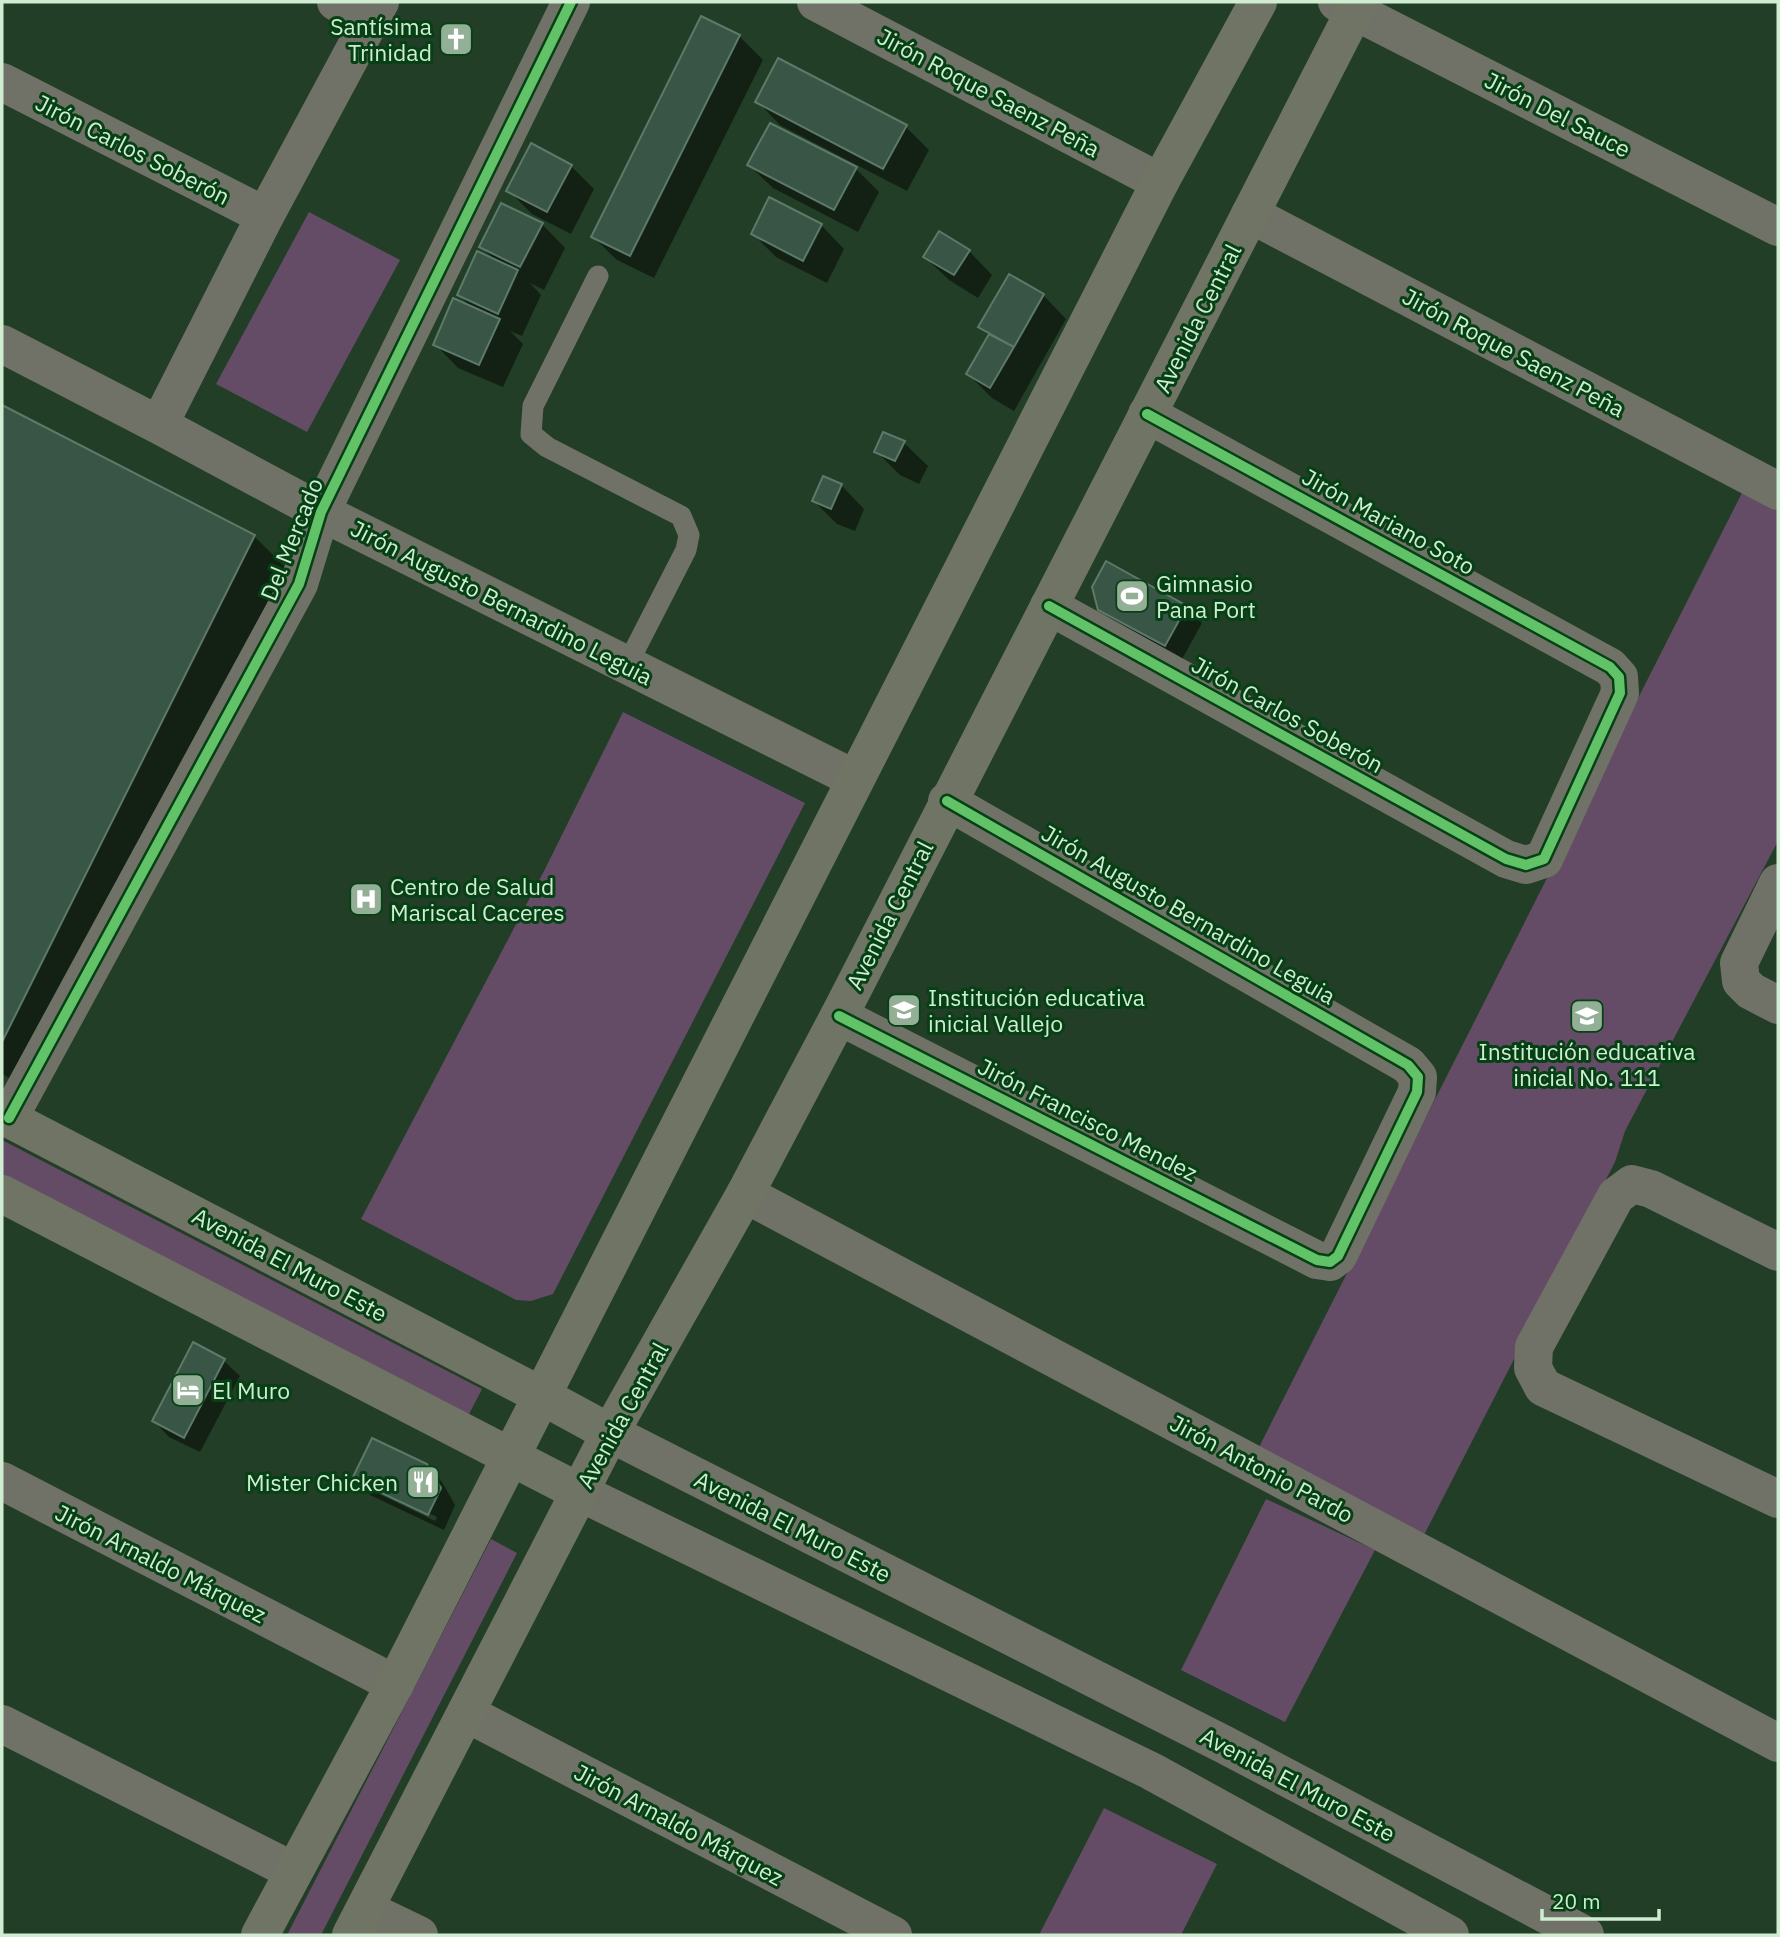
<svg xmlns="http://www.w3.org/2000/svg" width="1780" height="1937" font-family="'IBM Plex Sans',sans-serif">
<style>
.green{fill:#654c66}
.shadow{fill:#0007;fill-rule:evenodd}
.building{fill:#395545;stroke:#5d7969;stroke-width:2}
.lines{fill:none;stroke-linecap:round;stroke-linejoin:round}
.service{stroke:#717267;stroke-width:21}
.minor{stroke:#717267;stroke-width:38}
.tertiary{stroke:#717267;stroke-width:38}
.secondary{stroke:#6f7465;stroke-width:38}
.cycleway-casing{stroke:#064015;stroke-width:15}
.cycleway{stroke:#61c268;stroke-width:10}
.labels{text-anchor:middle;dominant-baseline:central;stroke-width:6;stroke-linejoin:round;paint-order:stroke}
.poi-label{font-size:23px;fill:#d0ecd1;stroke:#064015;text-anchor:start}
.street-label{font-size:23px;fill:#d0ecd1;stroke:#064015}
</style>
<rect width="100%" height="100%" fill="#223e27"/>
<path class="green" d="M309,212L400,260L307,432L216,384Z
M1745,487L1778,505V841L1625,1131L1615,1162L1423,1537L1256,1453Z
M623,712L805,803L553,1294L531,1301L516,1300L361,1219L544,871Z
M2,1140L482,1389L467,1418L2,1177Z
M1266,1499L1375,1550L1285,1722L1181,1670Z
M491,1539L517,1553L321,1935H287Z
M1104,1808L1217,1864L1181,1935H1039Z"/>
<path class="shadow" d="M739,36L763,60L654,278L617,260L593,237Z
M757,101L906,127L929,150L907,191L780,125Z
M749,165L856,169L879,192L858,232L773,188Z
M571,166L594,189L571,234L532,214L508,190Z
M542,224L565,248L544,290L530,283L541,295L522,336L510,331L523,344L503,387L458,368L435,344L472,308L459,295L496,261L481,247Z
M821,225L844,249L827,283L776,257L753,234Z
M969,251L992,275L978,298L949,280L925,257Z
M1043,295L1066,319L1014,411L992,398L968,374L990,336L981,327Z
M2,407L254,536L285,567L26,1087L2,1074Z
M884,434L904,443L928,466L919,484L900,475L876,451Z
M841,485L864,509L855,531L837,524L814,501Z
M1186,607L1202,623L1181,661L1116,625L1100,609Z
M224,1361L240,1376L200,1452L169,1437L154,1421Z
M426,1465L442,1482L455,1505L444,1530L370,1495L354,1479ZM371,1486L437,1517L435,1521L371,1490Z"/>
<path class="building" d="M701,16L740,35L630,256L591,237Z
M778,58L907,125L883,169L755,102Z
M770,123L857,167L834,210L747,165Z
M531,143L572,165L547,212L506,191Z
M769,197L822,224L803,261L751,234Z
M501,203L543,223L520,267L479,247Z
M939,231L970,250L954,275L923,257Z
M477,251L518,270L498,314L457,295Z
M1009,274L1044,294L1014,347L978,327Z
M453,298L500,319L479,365L433,345Z
M989,334L1014,347L990,388L966,374Z
M2,405L255,535L2,1042Z
M883,432L905,441L895,461L874,452Z
M823,476L842,484L831,509L812,501Z
M1106,561L1187,606L1165,646L1098,610L1092,587Z
M193,1342L225,1359L184,1438L152,1421Z
M372,1438L427,1464L441,1488L428,1515L352,1479Z"/>
<g class="lines">
<path class="service" d="M598,276L533,406L531,434L547,447L681,516L689,535L686,550L627,665"/>
<path class="minor" d="M336,2L371,19
M816,2L1160,182
M1337,2L1778,227
M2,82L265,216
M1250,214L1778,491
M2,344L159,425L321,512L855,779
M159,425L265,216L380,2
M1049,606L1506,859L1526,865L1544,859L1620,693L1619,677L1610,667L1147,414
M1778,883L1739,963L1741,981L1751,991L1778,1005
M839,1016L1317,1260L1330,1262L1338,1256L1417,1092L1418,1077L1408,1065L947,801
M9,1118L299,584L321,512L571,2
M745,1194L1778,1743
M1778,1252L1651,1189L1632,1184L1616,1196L1534,1347L1533,1368L1543,1387L1778,1499
M2,1481L395,1684
M466,1713L893,1935
M2,1724L293,1871
M365,1909L419,1935"/>
<path class="tertiary" d="M610,1433L1225,1745L1585,1935
M579,1492L1151,1771L1450,1935"/>
<path class="secondary" d="M2,1115L542,1396L610,1433
M2,1194L579,1492
M260,1935L395,1684L1160,182L1258,2
M351,1935L610,1433L745,1194L839,1016L1359,2"/>
<g class="cycleway-casing">
<path id="cycleway" d="M1049,606L1506,859L1526,865L1544,859L1620,693L1619,677L1610,667L1147,414
M839,1016L1317,1260L1330,1262L1338,1256L1417,1092L1418,1077L1408,1065L947,801
M9,1118L299,584L321,512L571,2"/>
</g>
<use href="#cycleway" class="cycleway"/>
</g>
<defs>
<g id="church-square" transform="scale(1.75)"><rect x="-9" y="-9" width="18" height="18" rx="4" fill="#93af96" stroke="#064015"/><path d="M-1.2-6h2.4v3.5h3.3v2.4h-3.3V6h-2.4V-.1h-3.3v-2.4h3.3Z" fill="#fff"/></g>
<g id="stadium-square" transform="scale(1.75)"><rect x="-9" y="-9" width="18" height="18" rx="4" fill="#93af96" stroke="#064015"/><path d="M0-5a6.5 5 0 1 0 0 10a6.5 5 0 1 0 0-10ZM-3.5-1.8h7v3.6h-7Z" fill="#fff"/></g>
<g id="hospital-square" transform="scale(1.75)"><rect x="-9" y="-9" width="18" height="18" rx="4" fill="#93af96" stroke="#064015"/><path d="M-5-5h3v3.5h4V-5h3V5h-3V1.5h-4V5h-3Z" fill="#fff"/></g>
<g id="school-square" transform="scale(1.75)"><rect x="-9" y="-9" width="18" height="18" rx="4" fill="#93af96" stroke="#064015"/><path d="M0-5L7-2L0 1L-7-2ZM-4 1L0 2.5L4 1V4Q0 6-4 4Z" fill="#fff"/></g>
<g id="hotel-square" transform="scale(1.75)"><rect x="-9" y="-9" width="18" height="18" rx="4" fill="#93af96" stroke="#064015"/><path d="M-6-4.5h1.5V1H6V5H4.5V3h-9V5H-6ZM-4 0a1.8 1.8 0 1 1 3.6 0ZM.5 0V-2.5h3Q6-2.5 6 0Z" fill="#fff"/></g>
<g id="restaurant-square" transform="scale(1.75)"><rect x="-9" y="-9" width="18" height="18" rx="4" fill="#93af96" stroke="#064015"/><path d="M-5-6h1v4h1v-4h1v4h1v-4h1v5L-1.5 .5V6h-2V.5L-5-1ZM5-6V6H3V1.5H1.5Q1.5-4 5-6Z" fill="#fff"/></g>
</defs>
<g fill-rule="evenodd">
<use href="#church-square" x="456" y="39"/>
<use href="#stadium-square" x="1132" y="596"/>
<use href="#hospital-square" x="366" y="899"/>
<use href="#school-square" x="904" y="1010"/>
<use href="#school-square" x="1587" y="1016"/>
<use href="#hotel-square" x="188" y="1390"/>
<use href="#restaurant-square" x="423" y="1482"/>
</g>
<g class="labels">
<g class="poi-label">
<text x="432" y="26" text-anchor="end">Santísima<tspan x="432" dy="26">Trinidad</tspan></text>
<text x="1156" y="583">Gimnasio<tspan x="1156" dy="26">Pana Port</tspan></text>
<text x="390" y="886">Centro de Salud<tspan x="390" dy="26">Mariscal Caceres</tspan></text>
<text x="928" y="997">Institución educativa<tspan x="928" dy="26">inicial Vallejo</tspan></text>
<text x="1587" y="1051" text-anchor="middle">Institución educativa<tspan x="1587" dy="26">inicial No. 111</tspan></text>
<text x="212" y="1390">El Muro</text>
<text x="398" y="1482" text-anchor="end">Mister Chicken</text>
</g>
<g class="street-label">
<text transform="translate(989 92) rotate(28)">Jirón Roque Saenz Peña</text>
<text transform="translate(1558 114) rotate(27)">Jirón Del Sauce</text>
<text transform="translate(133 149) rotate(27)">Jirón Carlos Soberón</text>
<text transform="translate(1197 318) rotate(-63)">Avenida Central</text>
<text transform="translate(1514 352) rotate(28)">Jirón Roque Saenz Peña</text>
<text transform="translate(1389 521) rotate(29)">Jirón Mariano Soto</text>
<text transform="translate(291 539) rotate(-68)">Del Mercado</text>
<text transform="translate(502 602) rotate(27)">Jirón Augusto Bernardino Leguia</text>
<text transform="translate(1288 714) rotate(29)">Jirón Carlos Soberón</text>
<text transform="translate(1189 914) rotate(30)">Jirón Augusto Bernardino Leguia</text>
<text transform="translate(889 915) rotate(-63)">Avenida Central</text>
<text transform="translate(1088 1119) rotate(27)">Jirón Francisco Mendez</text>
<text transform="translate(290 1264) rotate(28)">Avenida El Muro Este</text>
<text transform="translate(622 1415) rotate(-61)">Avenida Central</text>
<text transform="translate(1262 1468) rotate(28)">Jirón Antonio Pardo</text>
<text transform="translate(793 1526) rotate(27)">Avenida El Muro Este</text>
<text transform="translate(161 1563) rotate(27)">Jirón Arnaldo Márquez</text>
<text transform="translate(1298 1784) rotate(28)">Avenida El Muro Este</text>
<text transform="translate(679 1824) rotate(28)">Jirón Arnaldo Márquez</text>
</g>
</g>
<rect width="1780" height="1937" fill="none" stroke="#d0ecd1" stroke-width="7"/>
<path d="M1542 1909v10h117v-10" fill="none" stroke="#d0ecd1" stroke-width="3.5"/>
<text x="1552" y="1909" font-size="21" fill="#d0ecd1" stroke="#064015" stroke-width="5" paint-order="stroke">20 m</text>
</svg>
